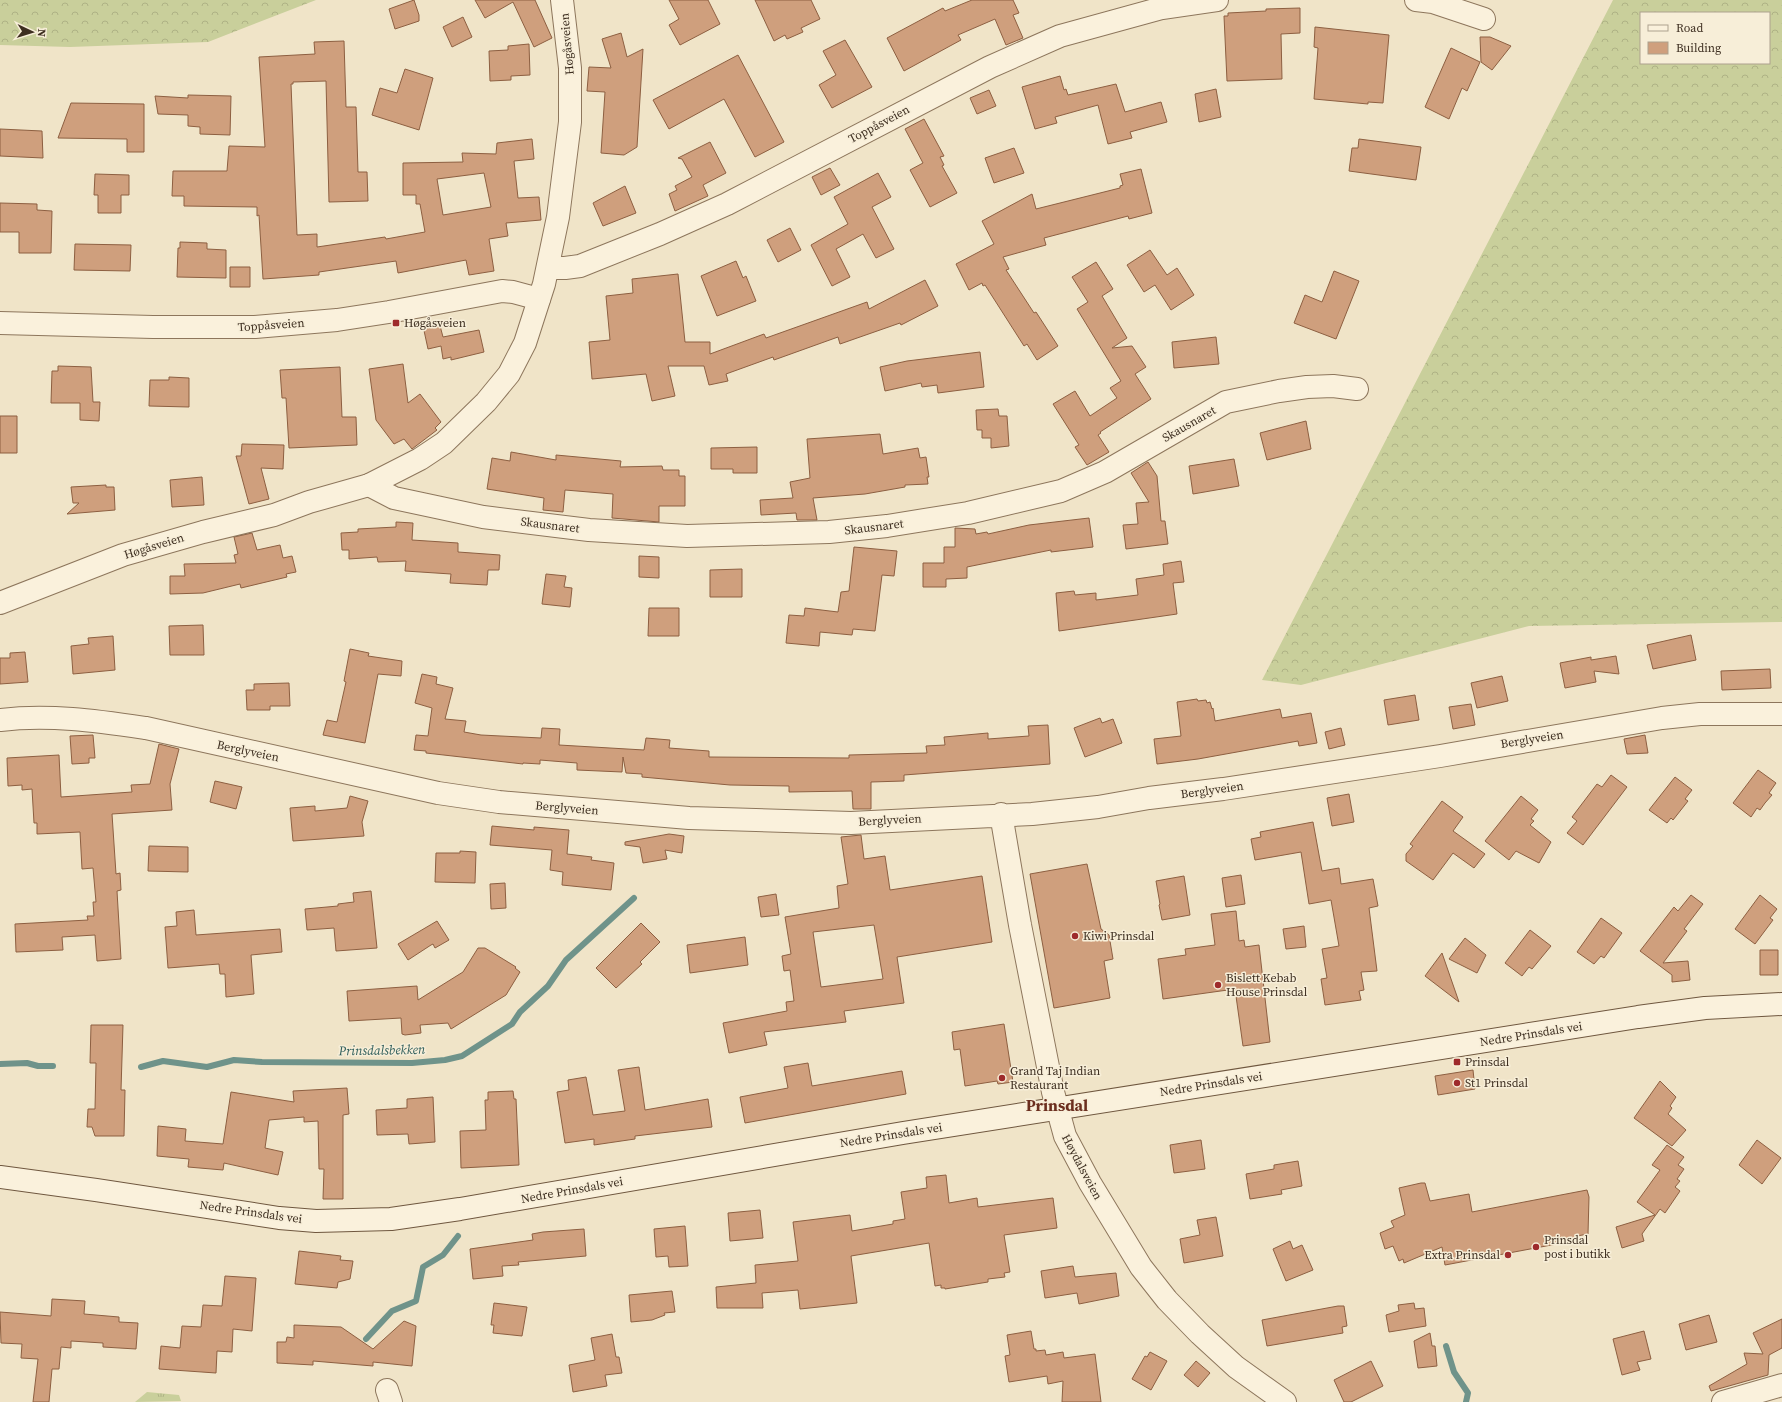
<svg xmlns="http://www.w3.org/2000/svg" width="1782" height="1402" font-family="'Source Serif 4',serif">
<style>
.grass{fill:url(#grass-tufts)}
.forest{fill:url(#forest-crowns);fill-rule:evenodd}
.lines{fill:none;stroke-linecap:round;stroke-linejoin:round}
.stream{stroke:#6f938a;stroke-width:6}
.building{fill:#cf9f7d;stroke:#8d5f41;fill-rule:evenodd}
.minor-casing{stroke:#8d765c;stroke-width:24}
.tertiary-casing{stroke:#8d765c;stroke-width:24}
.secondary-casing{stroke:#6f573f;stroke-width:24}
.minor{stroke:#faf1dc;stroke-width:22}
.tertiary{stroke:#faf1dc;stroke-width:22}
.secondary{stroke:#faf1dc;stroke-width:22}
.poi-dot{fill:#9e2a2b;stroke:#f7eed8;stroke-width:1.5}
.labels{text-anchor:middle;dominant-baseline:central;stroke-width:3;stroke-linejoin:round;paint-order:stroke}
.street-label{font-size:12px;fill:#3d2e20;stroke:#f7eed8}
.poi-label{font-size:12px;fill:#3d2e20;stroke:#f7eed8;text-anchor:start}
.water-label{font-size:13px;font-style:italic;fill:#2f5d5a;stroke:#f7eed8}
.district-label{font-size:16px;font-weight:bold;fill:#6b2e1e;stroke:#f7eed8}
</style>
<defs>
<pattern id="grass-tufts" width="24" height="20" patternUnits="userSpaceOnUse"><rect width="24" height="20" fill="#c9cf9b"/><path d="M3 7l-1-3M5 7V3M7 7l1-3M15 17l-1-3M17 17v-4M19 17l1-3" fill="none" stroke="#aeb285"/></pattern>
<pattern id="forest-crowns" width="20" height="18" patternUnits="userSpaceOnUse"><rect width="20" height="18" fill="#c9cf9b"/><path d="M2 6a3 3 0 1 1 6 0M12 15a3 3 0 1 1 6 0" fill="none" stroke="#aeb285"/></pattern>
</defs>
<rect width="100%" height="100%" fill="#f0e4c8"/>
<path class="grass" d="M147,1392L179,1395L181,1401L135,1402Z"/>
<path class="forest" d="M0,0H316L208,42L70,47L0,45Z
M1613,0H1782V622L1529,626L1301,685L1262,680ZM1641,13H1769V63H1641Z"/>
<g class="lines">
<path class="stream" d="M0,1064L27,1063L38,1066H53
M141,1067L163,1061L207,1067L234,1060L262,1062L412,1063L445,1060L462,1056L512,1024L520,1012L548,986L566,960L634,898
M366,1339L392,1311L416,1301L423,1267L443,1255L458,1236
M1446,1346L1454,1372L1468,1393L1466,1402"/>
</g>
<path class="building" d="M414,0L419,15V21L395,29L389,9Z
M475,0H535L552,38L534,47L513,2L485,18Z
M669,0H708L720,24L680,45L669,25L679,19Z
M755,0H811L820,19L801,28L803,32L787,39L785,35L774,41Z
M972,0H1013L1019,13L1013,15L1023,38L1006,45L995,19L958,35L961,40L904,71L887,38L943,8L945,11Z
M1300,8V33L1281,34L1282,79L1227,81L1224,16H1228V13L1266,11V9Z
M463,17L472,37L452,47L443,27Z
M1315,27L1389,35L1383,103L1368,102V104L1314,99L1318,48L1314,47Z
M621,33L627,57L643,49L637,147L624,155L601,153L605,92L587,91L589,67L611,68L602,39Z
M1480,37H1490L1511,46L1492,70L1481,62Z
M845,40L872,87L832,108L819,85L836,75L823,51Z
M344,41L346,107H356L358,172H367L368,201L329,202L326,81L293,82V84H291L297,235L317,234V247L385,237L386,239L425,232L420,204H416V195H403V163L463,162L462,153L496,154L497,143L532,139L534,159L514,161L518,198L539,197L541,220L506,223L508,236L489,239L494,271L469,275L466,260L398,273L396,261L319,272V275L263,279L259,215L257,216V207L184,206V196H172L173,171H227L229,146L265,147L259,57L315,54L314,42ZM484,173L491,207L443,215L437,179Z
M529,44L530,75L511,76V80L490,81L489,51L508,50V46Z
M1451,48L1480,62L1467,91L1462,88L1449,119L1425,107Z
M738,55L784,142L755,157L724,99L669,129L653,100Z
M405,69L433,78L419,130L372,115L380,88L397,93Z
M1060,76L1064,90L1066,89L1068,95L1116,84L1125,112L1161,102L1167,122L1130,132L1132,138L1108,144L1098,105L1055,117L1057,123L1035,129L1022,87Z
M1216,89L1221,117L1199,122L1195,94Z
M989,90L996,106L977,114L970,98Z
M188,95L231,96L230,135L200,134V127L188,126V115L158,114L155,96L188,98Z
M71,103L144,104V152H127V139L58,138Z
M924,119L944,156L940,157L944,165L942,166L957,193L930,207L910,170L923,163L905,129Z
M0,129L42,131L43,158L0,156Z
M1359,139L1421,147L1416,180L1349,171L1352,148H1358Z
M710,142L726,173L703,185L708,196L675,211L669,194L677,190L675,186L692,177L682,159L678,158Z
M1014,148L1024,173L994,183L985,158Z
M830,168L840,185L821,195L812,177Z
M1141,169L1152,213L1129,219L1128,216L1044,238L1046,245L1003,257L1009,269L1006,270L1034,313L1036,312L1058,346L1037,360L1027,344L1024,346L985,285L983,286L982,283L969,290L956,264L994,244L982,221L1032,194L1036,209L1120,188V186L1123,185L1120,174Z
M878,173L891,197L872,207L894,249L876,258L863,234L836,249L850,277L832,286L811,245L848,224L834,197Z
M95,174L129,175V195H121V213H98V195H94Z
M625,186L636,213L603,226L593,203Z
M0,203L37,204V210L52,211L51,253H19V232H0Z
M790,228L801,250L778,262L767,240Z
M180,242L207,243V249L226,250V278L177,277L178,248H180Z
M75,244L131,245L130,271L74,270Z
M1150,250L1167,275L1177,268L1194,295L1171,310L1155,285L1144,292L1127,265Z
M736,261L743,278L746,276L756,301L717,316L701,276Z
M1096,262L1113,289L1102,296L1127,338L1112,348L1132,346L1146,367L1135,374L1151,399L1100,432L1101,433L1098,435L1109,452L1087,465L1075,447L1079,445L1053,404L1075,391L1090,416L1117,398L1110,388L1121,381L1077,309L1088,302L1072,277Z
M230,267H250V287H230Z
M1334,271L1359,281L1336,339L1294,323L1305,295L1322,302Z
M678,274L685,342H710V354L764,334L766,338L867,302L869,309L925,280L938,306L901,325L900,323L840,344L838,337L774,360L773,357L726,374L728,381L709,385L704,366H668L675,396L652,401L646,374L592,379L589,342L610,340L606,296L633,293L632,279Z
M439,322L443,337L479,330L484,352L451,360V357L443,359L441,346L428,349L423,326Z
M1216,337L1219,364L1174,368L1172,342Z
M980,352L984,387L938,393L937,385L922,387L921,383L885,391L880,367L907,361Z
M403,364L408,403L420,394L441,422L435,428L437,430L412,449L404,439L394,444L376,420L369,369Z
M58,366L91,367L93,402H100L99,421L80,420V403H51L52,371H58Z
M340,367L342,417H356L357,445L289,448L286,398H282L280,370Z
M169,377L189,378V407L149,406L150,380H169Z
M998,409L999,416H1007L1009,446L991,448V438H982V430H977L976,410Z
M0,416H17V453H0Z
M1306,421L1311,449L1267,460L1260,433Z
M880,434L883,454L918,448L920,458L926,457L929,477H927L928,484L905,485V487L865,494L813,498L817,520H797L796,513L761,515L760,500L793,498L790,482L810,478L807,439Z
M242,444L284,445L283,469L261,468L269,499L249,504L236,456H241Z
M757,447V473H733V469H711V448Z
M511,452L556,460V455L621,461L620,467L662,466L663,470H679V476H685V506H659V522L612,518L613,494L565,490L563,512L543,510L544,498L487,489L492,458L510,461Z
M1234,459L1239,486L1193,494L1189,466Z
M1148,462L1157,476L1161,521H1165L1168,544L1126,549L1123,525L1138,524L1136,503L1149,502L1131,473Z
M202,477L204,505L172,507L170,480Z
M106,485V487H114L115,510L67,514L79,503H73L71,487Z
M1089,518L1093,547L1051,552V550L967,567V578L946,579V587H923V563H944V547H955V528L975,529L976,534L987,532L988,534L1029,525Z
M396,522L413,523L412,540L458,543V552L500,555L499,570H488L487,585L450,583L451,574L405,571L406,561L378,562L377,557L349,559V550H342L341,533L358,532V529L396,527Z
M252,533L257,550L280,545L283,558L292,556L296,572L286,574L287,577L241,588L240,584L203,593L170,594V576H185L184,564L236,563L234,555L238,554L234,537Z
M854,547L897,551L894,576L882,575L875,631L853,629L852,635L820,632L819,646L786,643L789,615L804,616L805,608L838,612L841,592L849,591Z
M639,556L659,557V578L639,577Z
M1181,561L1184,582L1173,583L1177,614L1059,631L1056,593L1074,591L1075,595L1096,593V600L1138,595L1136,579L1164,575L1163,564Z
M742,569V597H710V570Z
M546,574L566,576L564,587L572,588L570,607L542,604Z
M649,608H679V636H648Z
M203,625L204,655H170L169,626Z
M1691,635L1696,660L1653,669L1647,645Z
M113,636L115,670L73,674L71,646L89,644L88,638Z
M350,649L369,653L368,656L402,661L401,676L378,674L365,743L323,735L327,720L337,722L346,682L344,681Z
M25,652L28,682L0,684V658H10V653Z
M1616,656L1619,674L1594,671L1596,682L1565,688L1560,663L1591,657V660Z
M1770,669L1771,688L1722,690L1721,671Z
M422,674L437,677L436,684L453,688L445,719L466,721L464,732L481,735L541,738L542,728L560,729L559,745L644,750L646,738L670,740L669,748L709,751V757L849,758V755L927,753L926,746L945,745L944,737L988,733V739L1029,736L1028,726L1048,725L1050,764L904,775V781L871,782V809H853L852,791L789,792V786L730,785L642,777V774L626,773L623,757L622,772L577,770V763L540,760V764L523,763V764L426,753V751L414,750L416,735L428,736L432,708L415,703Z
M1502,676L1508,701L1477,708L1471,683Z
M289,683L290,706H270V710H247L246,690H254V684Z
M1415,695L1419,720L1388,725L1384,700Z
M1197,699L1198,701L1206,700L1207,703L1210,702L1212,709L1213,708L1215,721L1280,709L1282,718L1311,713L1317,743L1299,746L1298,741L1198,759L1157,764L1154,739L1181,736L1177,702Z
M1471,704L1475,725L1453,729L1449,707Z
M1100,718L1102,723L1113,719L1122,743L1085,757L1074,728Z
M1341,728L1345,745L1329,749L1325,732Z
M93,735L95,758H89V763L72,764L70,736Z
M1645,735L1648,753L1627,754L1624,739Z
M159,744L179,749L170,784L172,810L112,814L116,874L120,873L121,890L117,891L121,959L97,961L95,935L62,937L63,950L16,952L15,924L88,920L87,916H94L93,902H96L93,868L82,869L80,832L37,834V823H34L32,789L22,790V785L8,786L7,758L59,755L61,797L132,792L131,785L150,784Z
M1758,770L1776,783L1769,793L1772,795L1765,803L1760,810L1757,808L1751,817L1733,803Z
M1611,775L1627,787L1583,845L1567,833L1577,821L1572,817L1597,784L1602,787Z
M1675,777L1692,790L1685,799L1688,801L1673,820L1671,818L1667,823L1649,810Z
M215,781L242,787L236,809L210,802Z
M1349,794L1354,822L1332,826L1327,798Z
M350,796L368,801L362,822L364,836L293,841L290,808L315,806V811L347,808Z
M1521,796L1538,810L1531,819L1534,821L1530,825L1551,842L1539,863L1516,851L1509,860L1485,841Z
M1442,801L1463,817L1453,831L1485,854L1474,868L1453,853L1433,880L1406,861V854L1413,846L1410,844Z
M1313,822L1322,871L1339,868L1341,884L1373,879L1378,906L1369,908L1377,971L1361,972L1364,990L1359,991L1361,1000L1325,1005L1321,979L1327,978L1322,949L1339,946L1331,900L1309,904L1301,852L1255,860L1251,839L1261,837L1260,832Z
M492,826L534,830V827L569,830L567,854L592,857L591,860L614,863L611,890L562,885L563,872L550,870L552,850L490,845Z
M669,834L684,836L682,853L665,850L667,859L643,863L640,847L625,845V842Z
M861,835L864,859L885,856L890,890L982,876L992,942L897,957L904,1003L844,1011L846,1022L764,1032L767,1045L729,1053L723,1023L787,1011L786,1002L794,1001L790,970L784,971L782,956L791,954L785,917L839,908L837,886L848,884L841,837ZM874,925L883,979L821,987L813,932Z
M149,846L188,847V872L148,871Z
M460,851L476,852L475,883L435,882L436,853H460Z
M1087,864L1101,929L1109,935L1113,959L1104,961L1110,998L1054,1008L1030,874Z
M1241,875L1245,904L1226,907L1222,878Z
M1184,876L1190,915L1162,920L1159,905L1160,904L1156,881Z
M505,883L506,908L491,909L490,884Z
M371,891L377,948L336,951L334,928L307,930L305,909L338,906V904L354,902L353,893Z
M776,894L779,915L761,917L758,897Z
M1691,895L1703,904L1684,929L1687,931L1663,963L1688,961L1690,980L1672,982V975L1640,951L1674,907L1678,911Z
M1760,895L1777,909L1770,918L1773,920L1755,944L1735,929Z
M194,910L196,935L280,929L282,952L251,955L254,994L226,997L225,974H220L219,964L168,968L165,927L177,926L176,912Z
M1236,911L1239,941L1244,940L1245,947L1259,945L1270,1042L1243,1046L1235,989L1163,999L1158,959L1186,955L1185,949L1215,945L1211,914Z
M1601,918L1622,933L1604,958L1601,956L1594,964L1577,952Z
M437,921L449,940L435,948L433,944L431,945L408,960L398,944Z
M641,923L660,942L640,962L642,964L616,988L596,968Z
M1304,926L1306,947L1286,949L1283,929Z
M1530,930L1551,946L1532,969L1529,967L1522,976L1505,963Z
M745,937L748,965L690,973L687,945Z
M1465,938L1486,955L1477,973L1449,959Z
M478,948H485L516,967L515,968L520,972L506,995L451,1029L448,1023L420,1025L421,1033L405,1035L402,1034L401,1018L349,1021L347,991L417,986L418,1000L463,972Z
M1760,950H1778V975H1760Z
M1442,953L1459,1002L1425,976Z
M1004,1024L1013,1082L998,1084L997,1081L965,1086L960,1049L954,1050L952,1032Z
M91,1025H123L121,1090H125L124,1136H95L92,1127H87L88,1109H95L96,1063H90Z
M808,1063L812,1086L902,1071L906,1094L745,1123L740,1097L788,1088L784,1067Z
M639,1067L645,1110L708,1099L712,1127L635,1136V1139L594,1145V1139L565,1143L557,1092L569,1090L568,1080L586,1077L593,1115L625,1111L618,1070Z
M1473,1070L1475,1089L1438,1095L1435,1076Z
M1660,1081L1676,1097L1670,1106L1672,1108L1668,1114L1686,1130L1672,1146L1634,1118Z
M347,1088L349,1114L343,1115V1199H323L324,1169H319L318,1121L304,1122V1117L269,1120L265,1148L283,1152L278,1175L224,1163L223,1170L188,1167L189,1159L157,1156L158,1126L186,1129L185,1141L223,1144L231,1092L294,1102L293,1091Z
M513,1091L514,1099H516L519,1165L461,1168L460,1131L486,1130L485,1100H488V1092Z
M433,1097L435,1142L409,1144L408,1134L377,1135L376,1110L407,1108V1099Z
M1201,1140L1205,1169L1174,1173L1170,1145Z
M1757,1140L1781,1158L1762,1184L1739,1165Z
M1667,1145L1684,1157L1678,1165L1684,1169L1677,1179L1680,1181L1675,1187L1680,1191L1665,1213L1660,1209L1642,1234L1644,1241L1622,1248L1616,1227L1655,1215L1637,1202L1660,1170L1652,1165Z
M1298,1161L1302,1186L1281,1190L1282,1194L1250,1199L1246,1174L1274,1169V1165Z
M946,1175L949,1203L977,1198L978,1207L1053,1198L1057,1228L1004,1235L1010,1272L1004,1273L1005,1277L988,1279V1282L945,1289V1288H941V1285L935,1286L929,1243L851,1256L857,1303L800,1309L798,1290L762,1293L763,1308H717L716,1287L756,1283L755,1265L798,1261L793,1222L850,1215L852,1231L893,1224V1221L905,1219L901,1192L927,1188L926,1177Z
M1421,1183H1425L1430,1201L1469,1194L1472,1212L1587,1190L1589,1197L1588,1234L1577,1236L1578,1240L1445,1265L1442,1247L1404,1263L1403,1259L1399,1261L1393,1246L1385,1249L1380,1233L1394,1227L1391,1221L1405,1215L1399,1188Z
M760,1210L763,1238L730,1241L728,1213Z
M1216,1217L1223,1256L1184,1263L1180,1239L1200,1235L1197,1220Z
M685,1226L688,1266L669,1267L668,1256L656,1257L654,1229Z
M584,1229L586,1256L518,1262L519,1265L502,1266L503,1276L473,1279L470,1249L533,1240L532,1234L543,1232Z
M1290,1241L1293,1249L1302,1245L1313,1270L1286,1281L1273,1249Z
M299,1251L341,1256L340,1260L353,1261L350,1279L338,1282L337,1288L295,1284Z
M1073,1266L1075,1277L1116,1273L1119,1296L1079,1304L1077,1293L1045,1298L1041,1271Z
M225,1276L256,1278L252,1331L233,1329L232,1352L217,1351L216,1373L159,1369L161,1346L180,1348L182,1326L201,1327L203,1305L222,1306Z
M672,1291L675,1312L664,1313L665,1315L652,1320L631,1322L629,1295Z
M52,1299L85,1301L84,1314L119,1317V1322L138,1323L136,1349L103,1347V1343L71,1341V1348L61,1347L59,1369H52L49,1402H33L38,1359L21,1358L22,1344L1,1343L0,1312L51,1316Z
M494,1303L527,1307L522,1336L493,1333L494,1325H491Z
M1414,1303L1415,1309L1424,1308L1426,1326L1389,1332L1386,1315L1399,1311L1398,1305Z
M1338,1306H1344L1347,1326L1342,1327L1343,1333L1267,1346L1262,1320Z
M1709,1315L1717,1342L1686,1350L1679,1324Z
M1782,1319V1348L1769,1355L1768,1375L1711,1391L1709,1386L1747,1364L1744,1353L1763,1354L1753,1333Z
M404,1321L416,1326L412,1366L373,1362V1366L313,1361V1365L277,1363V1342H286L287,1337L294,1338V1325L341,1327L373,1349Z
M1031,1331L1034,1349H1036V1351L1045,1350L1046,1355L1063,1352L1064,1358L1095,1354L1101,1402H1062L1063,1381L1048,1384L1047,1376L1009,1382L1005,1356L1010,1355L1007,1335Z
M1644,1331L1651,1359L1637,1362L1640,1370L1622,1375L1613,1339Z
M1430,1333L1432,1346H1435L1437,1366L1418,1368L1414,1341Z
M612,1334L616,1357H619L622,1373L605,1375L607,1386L573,1392L569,1365L595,1360L591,1338Z
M1150,1352L1167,1361L1151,1390L1132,1379L1145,1356L1147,1357Z
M1196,1361L1210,1373L1198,1387L1184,1375Z
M1371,1361L1383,1386L1351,1402H1344L1334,1380Z"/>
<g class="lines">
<g class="minor-casing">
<path id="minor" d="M1416,0L1433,2L1484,19
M548,268H565L580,266L660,234L727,204L990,67L1060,36L1162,8L1217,0
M0,323L153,327H255L337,320L389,312L502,291L513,292L539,299
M369,485L394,498L483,517L589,530L687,536L829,532L887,526L968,513L1061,491L1105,472L1226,402L1279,391L1307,387L1333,386L1357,389
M0,720C49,714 97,721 146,728L438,793L499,802L689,818L851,823L1032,814L1098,807L1149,798L1223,789L1440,756L1662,718L1700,714H1782
M1001,814L1020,925L1053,1092L1065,1136L1090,1183L1141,1267L1167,1300L1200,1334L1236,1367L1285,1402
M387,1390L391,1402
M1723,1402L1782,1385"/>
</g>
<g class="tertiary-casing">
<path id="tertiary" d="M0,603L123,555L203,532L274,515L309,502L369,485L420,459L444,443L486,402L509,374L525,343L544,284L558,217L570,122V68L562,0"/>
</g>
<g class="secondary-casing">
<path id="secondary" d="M0,1177L96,1190L279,1218L316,1221L391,1219L460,1209L903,1133L1638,1017L1705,1008L1782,1004"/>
</g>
<use href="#minor" class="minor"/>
<use href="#tertiary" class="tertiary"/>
<use href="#secondary" class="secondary"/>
</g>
<g class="poi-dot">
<rect x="392" y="319" width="8" height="8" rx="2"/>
<circle cx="1075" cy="936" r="4"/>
<circle cx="1218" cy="985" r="4"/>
<rect x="1453" y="1058" width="8" height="8" rx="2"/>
<circle cx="1002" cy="1078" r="4"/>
<circle cx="1457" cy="1083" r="4"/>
<circle cx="1536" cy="1247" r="4"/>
<circle cx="1508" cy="1255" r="4"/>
</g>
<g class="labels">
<g class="street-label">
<text transform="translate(567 44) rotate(-95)">Høgåsveien</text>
<text transform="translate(879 124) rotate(-28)">Toppåsveien</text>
<text transform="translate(271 325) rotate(-4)">Toppåsveien</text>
<text transform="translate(1189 424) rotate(-30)">Skausnaret</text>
<text transform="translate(550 525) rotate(7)">Skausnaret</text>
<text transform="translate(874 527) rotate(-7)">Skausnaret</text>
<text transform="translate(154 546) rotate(-17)">Høgåsveien</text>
<text transform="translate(1532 739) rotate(-9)">Berglyveien</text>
<text transform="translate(248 751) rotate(12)">Berglyveien</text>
<text transform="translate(1212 790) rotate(-8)">Berglyveien</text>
<text transform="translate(567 808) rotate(5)">Berglyveien</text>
<text transform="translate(890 820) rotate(-3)">Berglyveien</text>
<text transform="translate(1531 1034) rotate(-9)">Nedre Prinsdals vei</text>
<text transform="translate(1211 1084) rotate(-9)">Nedre Prinsdals vei</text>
<text transform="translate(891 1135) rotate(-9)">Nedre Prinsdals vei</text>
<text transform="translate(1082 1167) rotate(62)">Høydalsveien</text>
<text transform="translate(572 1190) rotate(-10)">Nedre Prinsdals vei</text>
<text transform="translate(251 1212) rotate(8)">Nedre Prinsdals vei</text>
</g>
<g class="poi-label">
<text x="404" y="323">Høgåsveien</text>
<text x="1083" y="936">Kiwi Prinsdal</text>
<text x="1226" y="978">Bislett Kebab<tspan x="1226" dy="14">House Prinsdal</tspan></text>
<text x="1465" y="1062">Prinsdal</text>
<text x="1010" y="1071">Grand Taj Indian<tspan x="1010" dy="14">Restaurant</tspan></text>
<text x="1465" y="1083">St1 Prinsdal</text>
<text x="1544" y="1240">Prinsdal<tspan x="1544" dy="14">post i butikk</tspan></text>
<text x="1500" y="1255" text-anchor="end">Extra Prinsdal</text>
</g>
<g class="water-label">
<text transform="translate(382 1050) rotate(-1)">Prinsdalsbekken</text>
</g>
<g class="district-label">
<text x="1057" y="1105">Prinsdal</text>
</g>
</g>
<rect x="1640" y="12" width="130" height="52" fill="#f7eed8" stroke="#ada18e"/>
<rect x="1648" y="25" width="20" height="6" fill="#faf1dc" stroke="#ada18e"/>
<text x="1676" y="32" font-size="12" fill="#3d2e20">Road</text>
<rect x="1648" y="42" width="20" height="12" fill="#cf9f7d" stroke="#ada18e"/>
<text x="1676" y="52" font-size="12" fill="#3d2e20">Building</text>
<g transform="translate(32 32) rotate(94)" stroke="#f7eed8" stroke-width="3" paint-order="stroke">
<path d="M0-3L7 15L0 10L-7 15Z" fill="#3d2e20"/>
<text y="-6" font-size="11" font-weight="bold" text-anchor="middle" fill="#3d2e20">N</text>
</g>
</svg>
